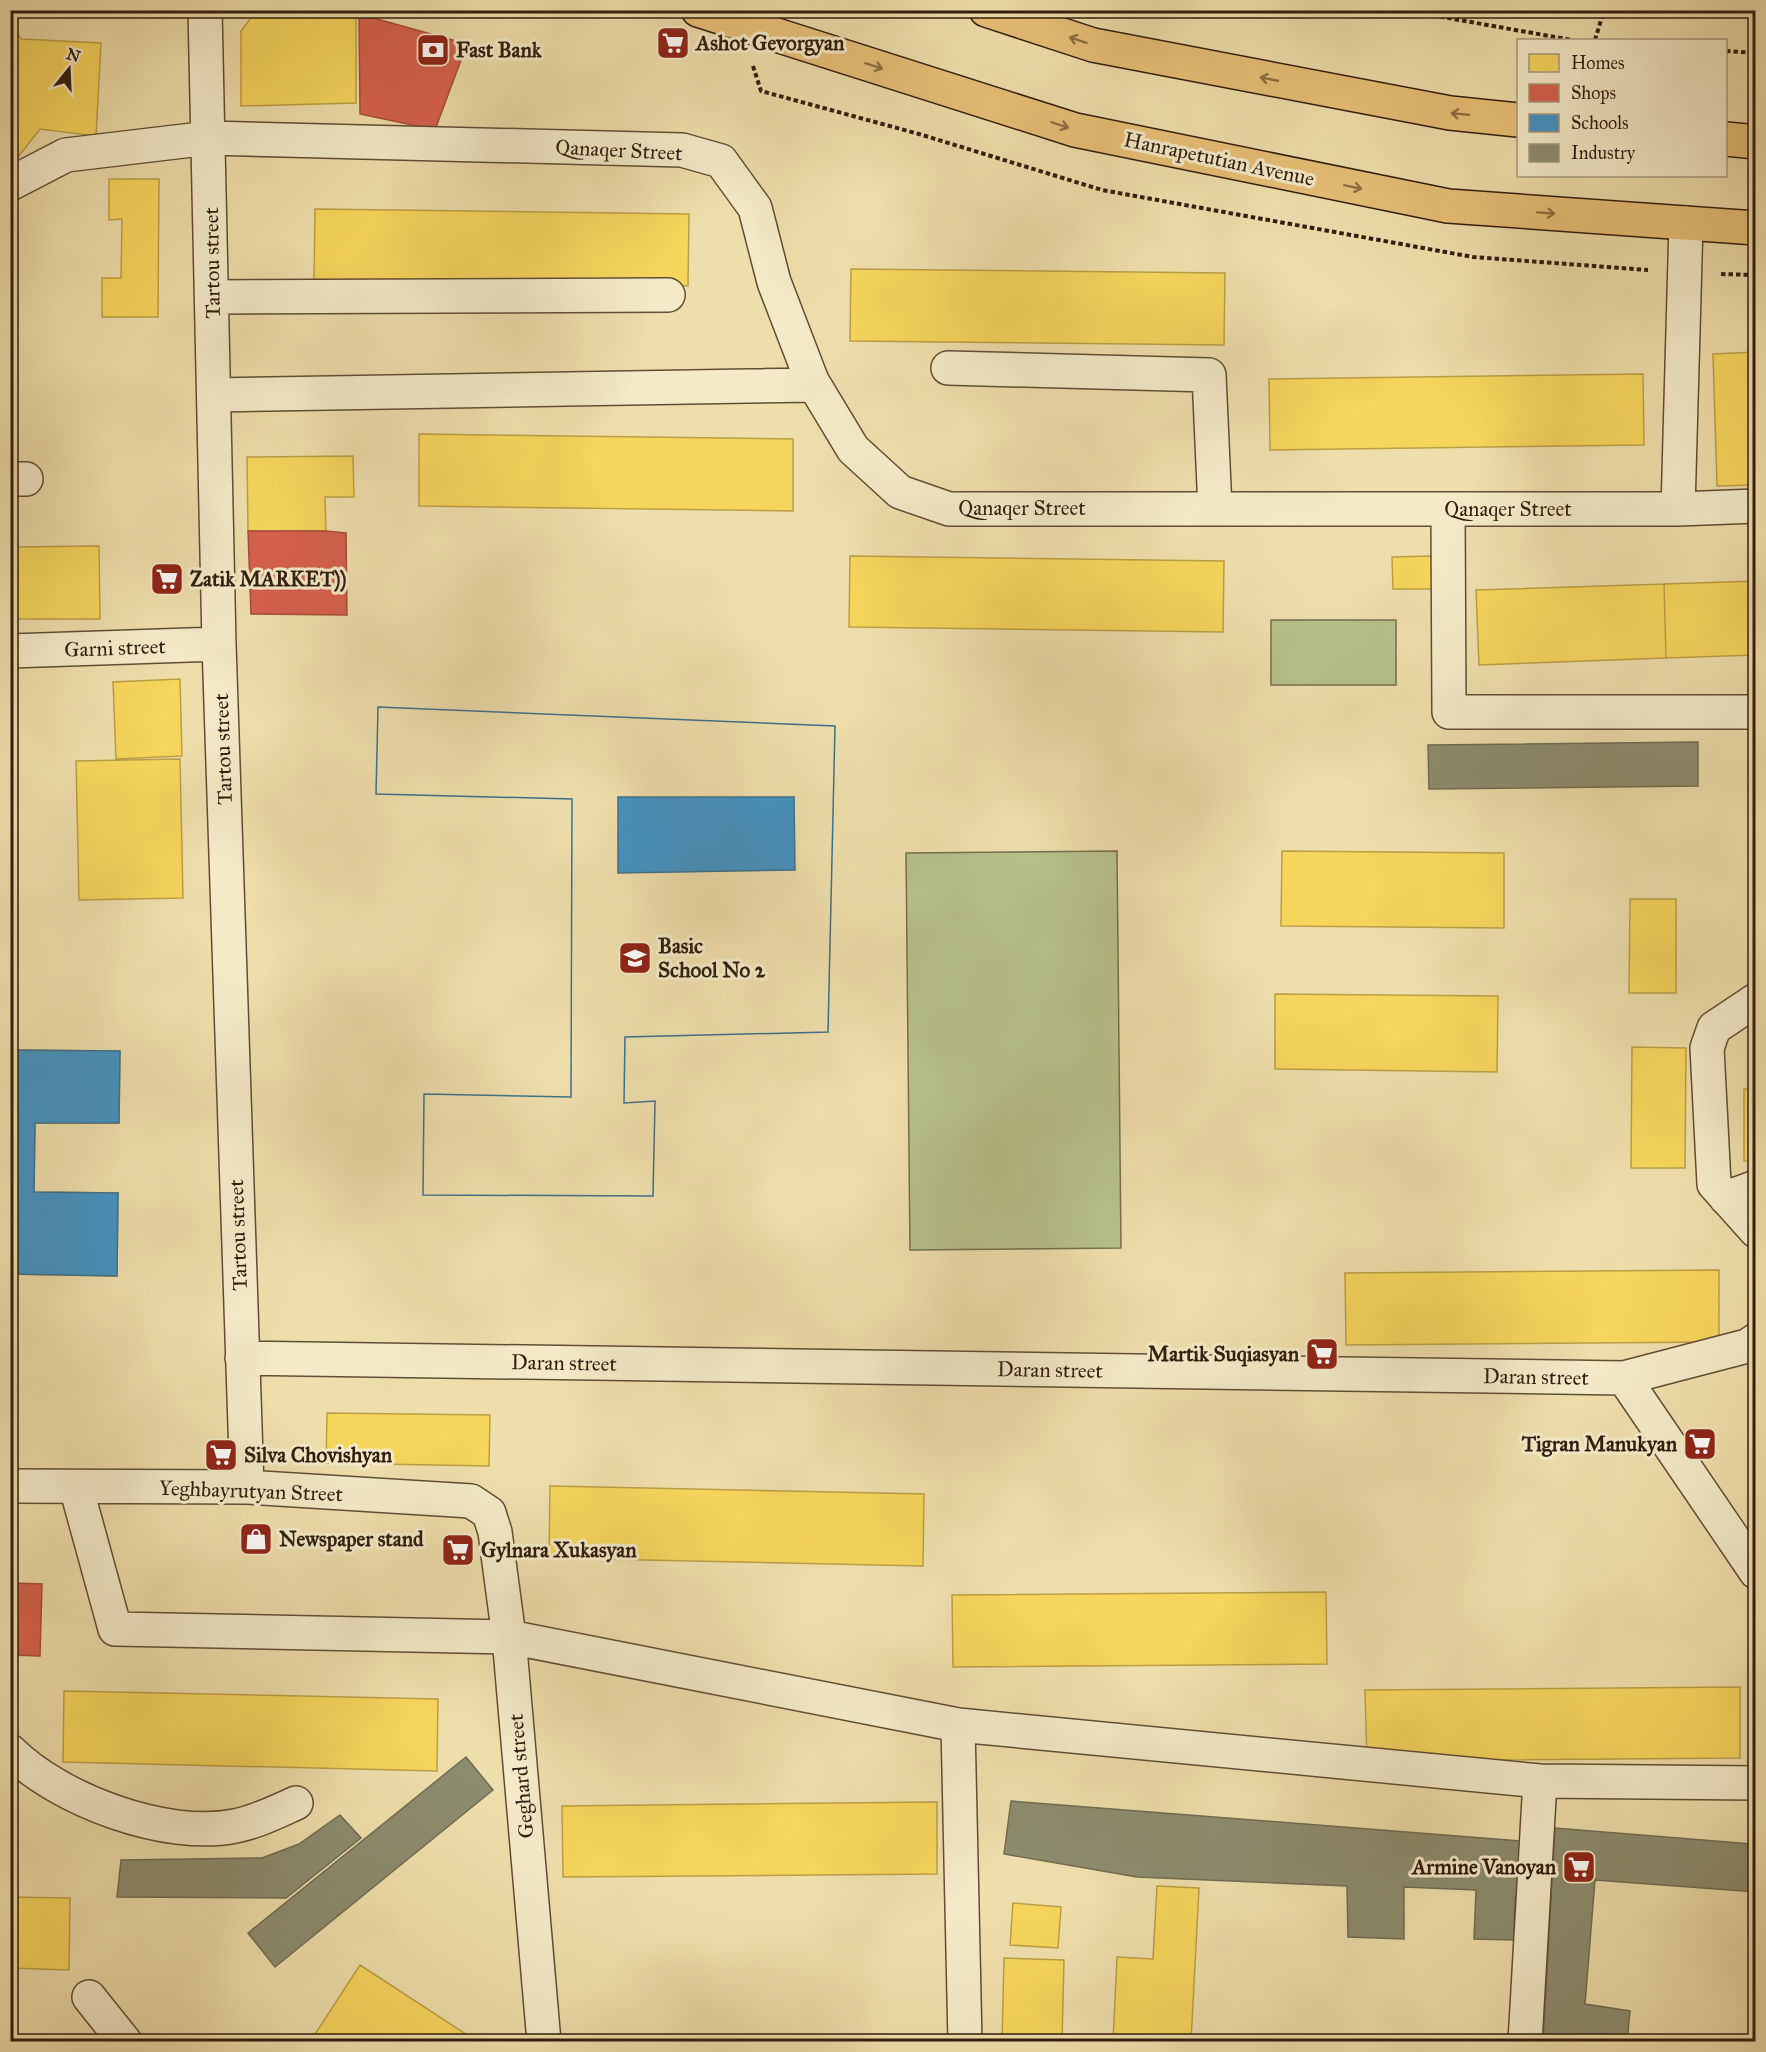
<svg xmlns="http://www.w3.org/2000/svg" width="1766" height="2052" font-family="'IM FELL Great Primer',serif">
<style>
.green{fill:#b7c18a;stroke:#746f4c;stroke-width:1.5}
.homes{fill:#f6d55c;stroke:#bb9e45;stroke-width:1.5}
.shops{fill:#d6604d;stroke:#a54c3a;stroke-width:1.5}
.schools{fill:#4393c3;stroke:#3e708d;stroke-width:1.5;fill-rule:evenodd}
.industry{fill:#8c8c6e;stroke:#716b51;stroke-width:1.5}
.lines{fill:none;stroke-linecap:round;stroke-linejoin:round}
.minor-casing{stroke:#614d35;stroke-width:36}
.major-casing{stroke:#321d0e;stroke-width:36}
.path{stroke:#321d0e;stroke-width:4;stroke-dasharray:4.5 3;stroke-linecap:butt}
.minor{stroke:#f4eac8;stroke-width:33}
.major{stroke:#e7bf76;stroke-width:33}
.oneway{stroke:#8c6e42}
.labels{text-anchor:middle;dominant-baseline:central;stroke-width:6;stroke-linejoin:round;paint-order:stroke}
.poi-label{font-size:21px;font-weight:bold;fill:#321d0e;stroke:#f4eac8;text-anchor:start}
.street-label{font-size:21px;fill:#321d0e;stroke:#f4eac8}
</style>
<rect width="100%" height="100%" fill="#eedeab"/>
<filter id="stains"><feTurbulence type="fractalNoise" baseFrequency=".00333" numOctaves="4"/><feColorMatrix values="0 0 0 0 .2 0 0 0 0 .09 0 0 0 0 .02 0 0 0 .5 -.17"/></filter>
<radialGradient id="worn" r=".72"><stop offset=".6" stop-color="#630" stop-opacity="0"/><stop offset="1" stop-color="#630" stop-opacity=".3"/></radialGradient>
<path class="green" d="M1271,620H1396V685H1271Z
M1117,851L1121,1248L910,1250L906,853Z"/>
<path class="homes" d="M253,15H356V103L241,106V31Z
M10,18L21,39L101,43L96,136L40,129L10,167Z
M109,179H159L158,317H102V278H121L122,219L109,220Z
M315,209L689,214L688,286L314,280Z
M851,269L1225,273L1224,345L850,341Z
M1756,352V485L1717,486L1713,354Z
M1643,374L1644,445L1270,450L1269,379Z
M419,434L793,439V511L419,506Z
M353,456L354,497H325L326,531H248L247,457Z
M99,546L100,619H10V547Z
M850,556L1224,561L1223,632L849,627Z
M1432,556L1433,589H1393L1392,557Z
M1756,581V655L1666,658L1664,584Z
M1664,584L1666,658L1479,665L1476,590Z
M180,679L182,756L116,759L113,682Z
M180,759L183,898L79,900L76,761Z
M1282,851L1504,853V928L1281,926Z
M1630,899H1676V993H1629Z
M1275,994L1498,996L1497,1072L1275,1069Z
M1632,1047L1686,1048L1685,1168H1631Z
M10,1050L120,1051L119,1123H35L34,1192L118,1193L117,1276L10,1274Z
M1744,1089H1756V1161H1744Z
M1719,1270V1342L1346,1345L1345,1273Z
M1753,1396H1756V1467H1754Z
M327,1413L490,1415L489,1466L326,1463Z
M550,1486L924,1494L923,1566L549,1558Z
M1326,1592L1327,1664L953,1667L952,1595Z
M1740,1687V1758L1367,1761L1365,1690Z
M64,1691L438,1699L437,1771L63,1762Z
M937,1802V1874L563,1877L562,1806Z
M1157,1886L1199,1888L1191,2042H1113L1117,1957L1153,1959Z
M10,1897L70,1898L69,1970L10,1968Z
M1013,1903L1061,1907L1058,1948L1010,1945Z
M1004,1958L1064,1960L1062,2042H1002Z
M360,1965L478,2042H310Z"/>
<path class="shops" d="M359,14L467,44L435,130L360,114Z
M248,531H326L346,533L347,615L251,614Z
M10,1583L42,1584L40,1656L10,1655Z"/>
<path class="schools" d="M378,707L835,726L828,1032L625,1037L624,1103L655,1101L653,1196L423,1195L424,1094L571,1097L572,799L376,794ZM618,797H794L795,870L618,873Z
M378,707L835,726L828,1032L625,1037L624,1103L655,1101L653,1196L423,1195L424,1094L571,1097L572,799L376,794Z
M10,1050L120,1051L119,1123H35L34,1192L118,1193L117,1276L10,1274Z"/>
<path class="industry" d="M1698,742V786L1429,789L1428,745Z
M466,1757L493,1790L275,1967L248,1933Z
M1011,1801L1520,1841L1522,1896L1515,1897L1514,1940L1474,1939L1476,1890L1404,1887V1939L1348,1937L1347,1886L1137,1877L1004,1854Z
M340,1815L361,1838L286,1898L117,1897L121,1860L262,1858L299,1844Z
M1752,1825H1756V1892L1595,1880L1585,2004L1630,2011L1627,2042H1543L1555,1828L1752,1844Z"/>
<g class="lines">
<g class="minor-casing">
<path id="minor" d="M205,10L219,644L247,1487
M10,184L66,155L209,138L682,150L721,161L755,208L774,282L812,381L853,449L900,492L949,509H1678L1756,506
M212,297L668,295
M948,368L1209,375L1215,509
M214,395L814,385
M10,479H26
M1448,509L1449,712H1756
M1678,509L1686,223
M10,651L219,644
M1756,1000L1714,1028L1707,1048L1714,1184L1756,1231
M1726,1198L1756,1187
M242,1358L1624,1378L1756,1572
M1624,1378L1747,1346L1756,1340
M10,1486L247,1487L471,1501L489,1513L495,1532L509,1637L544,2042
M76,1487L115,1629L509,1637L958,1725L1540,1781L1756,1783
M958,1725L965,2042
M10,1751C59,1800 166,1840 235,1826C256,1822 276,1812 296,1803
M89,1997L125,2042
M1525,2042L1540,1781"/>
</g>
<g class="major-casing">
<path id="major" d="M698,10L1075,130L1448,206L1756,228
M986,10L1093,45L1450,113L1518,120
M1726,139L1756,142"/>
</g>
<path class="path" d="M1403,10L1572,40
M1595,40L1604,10
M1726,51L1756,53
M753,66L761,91L919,134L1102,190L1473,257L1648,270
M1721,274L1756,275"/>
<use href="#minor" class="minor"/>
<use href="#major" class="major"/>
</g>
<defs><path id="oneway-shaft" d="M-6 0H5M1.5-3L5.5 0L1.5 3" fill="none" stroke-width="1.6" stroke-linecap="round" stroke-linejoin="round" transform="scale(1.5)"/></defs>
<g class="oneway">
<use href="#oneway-shaft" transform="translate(1078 40) rotate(-162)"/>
<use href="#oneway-shaft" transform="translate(874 66) rotate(18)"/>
<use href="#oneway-shaft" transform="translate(1269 79) rotate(-169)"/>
<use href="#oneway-shaft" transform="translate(1460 114) rotate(-175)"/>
<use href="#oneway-shaft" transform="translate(1060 125) rotate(18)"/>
<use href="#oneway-shaft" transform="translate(1353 187) rotate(12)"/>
<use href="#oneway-shaft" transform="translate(1546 213) rotate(4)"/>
</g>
<defs>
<g id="supermarket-square" transform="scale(1.725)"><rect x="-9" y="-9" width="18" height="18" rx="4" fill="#8f2418" stroke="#f4eac8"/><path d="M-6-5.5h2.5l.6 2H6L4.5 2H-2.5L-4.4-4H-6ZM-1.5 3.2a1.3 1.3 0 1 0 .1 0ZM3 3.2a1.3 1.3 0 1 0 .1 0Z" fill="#fff"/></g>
<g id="bank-square" transform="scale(1.725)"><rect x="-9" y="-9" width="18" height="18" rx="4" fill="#8f2418" stroke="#f4eac8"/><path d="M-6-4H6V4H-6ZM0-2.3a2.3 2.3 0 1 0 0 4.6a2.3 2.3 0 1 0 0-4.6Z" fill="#fff"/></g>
<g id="school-square" transform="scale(1.725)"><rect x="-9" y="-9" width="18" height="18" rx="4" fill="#8f2418" stroke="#f4eac8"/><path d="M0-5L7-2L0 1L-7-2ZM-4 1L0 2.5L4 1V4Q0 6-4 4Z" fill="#fff"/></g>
<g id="shop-square" transform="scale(1.725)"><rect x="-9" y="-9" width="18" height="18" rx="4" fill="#8f2418" stroke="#f4eac8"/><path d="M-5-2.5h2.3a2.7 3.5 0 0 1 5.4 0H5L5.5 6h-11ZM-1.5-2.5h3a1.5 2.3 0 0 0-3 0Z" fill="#fff"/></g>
</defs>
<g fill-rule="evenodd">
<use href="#supermarket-square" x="673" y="43"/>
<use href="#bank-square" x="433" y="50"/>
<use href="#supermarket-square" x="167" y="579"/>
<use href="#school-square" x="635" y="958"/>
<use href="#supermarket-square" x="1322" y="1354"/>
<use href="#supermarket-square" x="1700" y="1444"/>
<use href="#supermarket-square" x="221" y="1455"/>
<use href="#shop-square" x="256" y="1539"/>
<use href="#supermarket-square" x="458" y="1550"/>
<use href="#supermarket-square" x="1579" y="1867"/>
</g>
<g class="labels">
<g class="poi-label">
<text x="696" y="43">Ashot Gevorgyan</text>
<text x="456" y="50">Fast Bank</text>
<text x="190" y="579">Zatik MARKET))</text>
<text x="658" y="946">Basic<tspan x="658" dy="24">School No 2</tspan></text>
<text x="1299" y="1354" text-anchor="end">Martik Suqiasyan</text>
<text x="1677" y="1444" text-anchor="end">Tigran Manukyan</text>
<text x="244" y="1455">Silva Chovishyan</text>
<text x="279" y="1539">Newspaper stand</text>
<text x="481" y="1550">Gylnara Xukasyan</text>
<text x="1556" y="1867" text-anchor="end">Armine Vanoyan</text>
</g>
<g class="street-label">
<text transform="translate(619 150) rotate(3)">Qanaqer Street</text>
<text transform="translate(1219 159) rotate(12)">Hanrapetutian Avenue</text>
<text transform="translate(212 263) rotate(-91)">Tartou street</text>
<text x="1022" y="508">Qanaqer Street</text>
<text x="1508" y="509">Qanaqer Street</text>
<text transform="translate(115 648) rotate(-2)">Garni street</text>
<text transform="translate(223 749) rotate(-92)">Tartou street</text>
<text transform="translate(238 1235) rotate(-92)">Tartou street</text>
<text transform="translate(564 1363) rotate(1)">Daran street</text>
<text transform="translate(1050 1370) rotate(1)">Daran street</text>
<text transform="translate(1536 1377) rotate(1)">Daran street</text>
<text transform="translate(251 1491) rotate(2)">Yeghbayrutyan Street</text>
<text transform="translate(521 1776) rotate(-95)">Geghard street</text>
</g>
</g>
<rect width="1766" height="2052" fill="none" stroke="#eedeab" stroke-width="36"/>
<rect x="12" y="12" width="1742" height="2028" fill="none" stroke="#321d0e" stroke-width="3"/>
<rect x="18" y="18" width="1730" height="2016" fill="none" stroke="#321d0e" stroke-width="1.5"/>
<rect x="1517" y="39" width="210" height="138" fill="#f4eac8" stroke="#a6987e" stroke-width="1.5"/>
<rect x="1529" y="54" width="30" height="18" fill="#f6d55c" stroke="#a6987e" stroke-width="1.5"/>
<text x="1571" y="69" font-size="18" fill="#321d0e">Homes</text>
<rect x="1529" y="84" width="30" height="18" fill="#d6604d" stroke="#a6987e" stroke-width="1.5"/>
<text x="1571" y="99" font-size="18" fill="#321d0e">Shops</text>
<rect x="1529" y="114" width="30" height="18" fill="#4393c3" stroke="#a6987e" stroke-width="1.5"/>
<text x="1571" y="129" font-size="18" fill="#321d0e">Schools</text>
<rect x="1529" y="144" width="30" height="18" fill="#8c8c6e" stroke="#a6987e" stroke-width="1.5"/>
<text x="1571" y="159" font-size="18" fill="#321d0e">Industry</text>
<g transform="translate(69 69) rotate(18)" stroke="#f4eac8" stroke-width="4.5" paint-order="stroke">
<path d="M0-4.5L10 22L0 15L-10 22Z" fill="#321d0e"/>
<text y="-9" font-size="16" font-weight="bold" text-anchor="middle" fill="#321d0e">N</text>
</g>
<rect width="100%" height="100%" filter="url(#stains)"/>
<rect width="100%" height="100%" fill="url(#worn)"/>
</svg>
